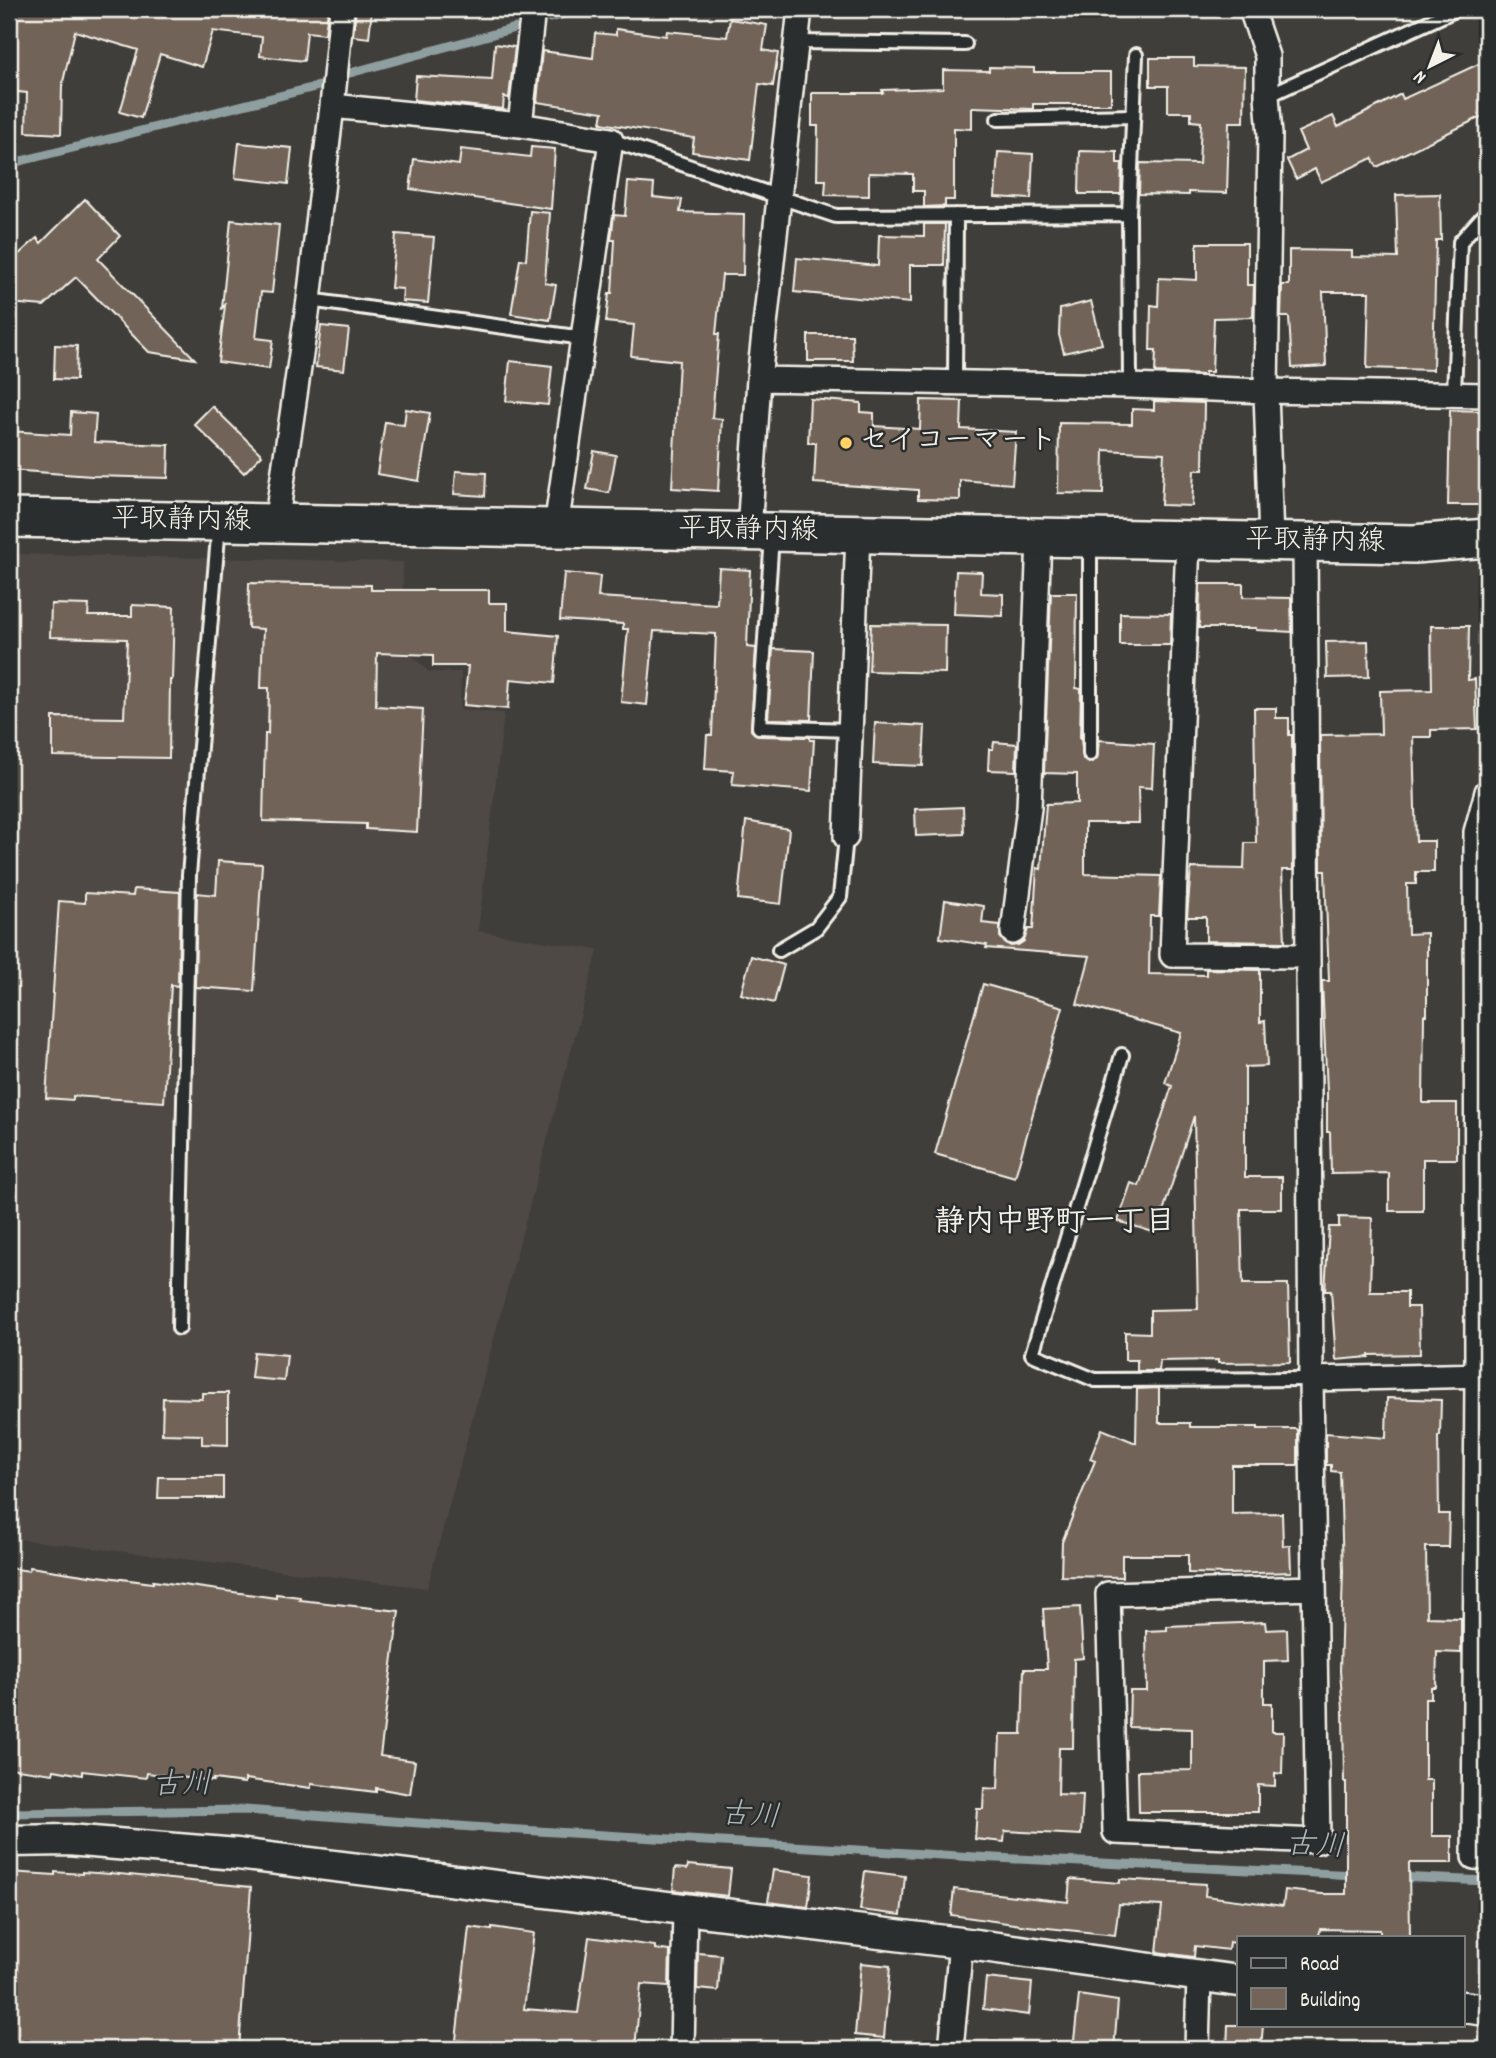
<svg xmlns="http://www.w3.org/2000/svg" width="1496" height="2058" font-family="Dekko,'Klee One',sans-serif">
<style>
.built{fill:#4f4944}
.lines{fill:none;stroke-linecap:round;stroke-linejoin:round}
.stream{stroke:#8f9fa0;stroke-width:9}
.building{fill:#726458;stroke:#f4f1e8;stroke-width:2}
.service-casing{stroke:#f4f1e8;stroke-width:18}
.minor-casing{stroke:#f4f1e8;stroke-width:28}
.tertiary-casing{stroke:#f4f1e8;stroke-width:35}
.primary-casing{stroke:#f4f1e8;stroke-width:42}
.service{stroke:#2a2d2e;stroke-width:12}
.minor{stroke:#2a2d2e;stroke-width:23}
.tertiary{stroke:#2a2d2e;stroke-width:30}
.primary{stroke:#2a2d2e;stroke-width:37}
.poi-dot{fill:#ffd166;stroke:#2a2d2e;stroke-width:2.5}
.labels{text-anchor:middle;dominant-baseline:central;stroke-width:5;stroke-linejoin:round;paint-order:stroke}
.poi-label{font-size:28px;font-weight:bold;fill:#f4f1e8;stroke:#2a2d2e;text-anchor:start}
.street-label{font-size:28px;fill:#f4f1e8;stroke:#2a2d2e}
.neighbourhood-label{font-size:30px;font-weight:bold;fill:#f4f1e8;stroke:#2a2d2e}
.water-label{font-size:30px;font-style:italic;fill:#b1bab8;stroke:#2a2d2e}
</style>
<rect width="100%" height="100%" fill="#403e3b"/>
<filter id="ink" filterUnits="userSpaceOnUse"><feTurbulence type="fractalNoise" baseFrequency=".0143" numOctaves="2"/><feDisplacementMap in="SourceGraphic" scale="14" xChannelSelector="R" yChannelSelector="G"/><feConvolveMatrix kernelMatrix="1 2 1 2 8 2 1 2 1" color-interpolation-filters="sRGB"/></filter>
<g filter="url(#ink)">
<path class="built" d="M9,554L403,562L402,646L429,672H461L460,710L504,713L478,931L598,950L427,1588L9,1538Z"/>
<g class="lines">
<path class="stream" d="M550,18L585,9
M350,73L515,28
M9,164L319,86
M9,1813L245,1810L472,1827L975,1857L1356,1875
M1398,1877L1487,1881"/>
</g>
<path class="building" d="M17,9H328L325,34L307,32L304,61L260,56L262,37L213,31L202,67L160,54L141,118L120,112L138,50L75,31L62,86L61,134L26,132L27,93L9,91V37Z
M356,9H372L369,38L353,36Z
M730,19L767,25L763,50L778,53L773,86L759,84L750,160L692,152L694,138L601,123L603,112L537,102L542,51L593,58L595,33L616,35V29L666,36L667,31L727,37Z
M495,44L515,47L509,98L504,97L503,109L414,100L416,76L492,80Z
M1150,58H1194V66L1245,67L1244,122H1229L1227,193L1189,192V195L1139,194L1140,163L1199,164L1201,122L1191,121V112H1168V86H1150Z
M1487,60V114L1377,167L1372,158L1321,182L1315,169L1296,179L1287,160L1306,150L1298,132L1333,116L1338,127L1401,94L1403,99Z
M989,67L1034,68V72H1111V104H1033V109L972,107V129L954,128V200H945V206L924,207V191H913V174L869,173V196L825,195L826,180H817L818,126H812V93H883L882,90L943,88V70L989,71Z
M239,143L292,148L288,184L235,178Z
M531,147L555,149L551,209L410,189L414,159L459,165L461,149L530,157Z
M1080,151L1117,152V163H1122L1121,194H1079Z
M998,152L1033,154L1031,199L995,197Z
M628,182L654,184L653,197L682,200L680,212L744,214L743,275H722L716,334H719L712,418L722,419L718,491L672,488L679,361L631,356L634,325L606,322L609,293H612L615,240H611L614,215L625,216Z
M1440,194L1441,240H1436L1433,370L1367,368L1369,292H1323L1326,366L1292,368L1289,317H1281L1282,285H1289V250L1352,251V257L1398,258L1396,195Z
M85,199L120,236L98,259L195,359L149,352L76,277L44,306L9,303V263L37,238L41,243Z
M530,211L550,213L545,283L556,285L550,320L511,314L520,259L526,260Z
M231,220L279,225L272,293L261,292L256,338L273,340L269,369L218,362L225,305L222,308Z
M924,224H945L944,265H910V303L794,292L797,258L878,266L879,235L924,236Z
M396,234L434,237L428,303L402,301L403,289L391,288Z
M1197,243H1247V285H1254L1253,317L1214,318L1212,372H1205V375L1155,373L1156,350H1150L1151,305L1158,306L1159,278L1197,280Z
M1091,301L1102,344L1064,353L1059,335L1060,309Z
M321,326L349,329L344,370L316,367Z
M808,335H852L853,361H808Z
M55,345L77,346L76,380L54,379Z
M510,361L552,366L548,405L506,401Z
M810,399L861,403V412L874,413V426L920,429L921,400L962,401L961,429L1016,432L1012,484L960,480V500L918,499V490L814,483L816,443H808Z
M1154,401L1204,403L1203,470H1194L1192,506L1161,505L1164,453L1104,450L1103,494L1058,493L1059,423L1132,424V409L1154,410Z
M212,406L262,455L244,473L194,424Z
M406,409L430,413L419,481L377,474L385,422L404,425Z
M1450,410L1485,411L1484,505H1448Z
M71,412L96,414L94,442L169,445L168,478L92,476L9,470V431L70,435Z
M594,451L616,455L609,493L587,489Z
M456,471L486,473L485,496L454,494Z
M719,568L750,570L747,647L756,648L751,730L759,736L810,737V740H814L811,791L732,785L734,771L705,769L707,735H712L716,634L654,631L647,705L621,702L628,629H623V624L560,620L564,573L600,576L598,597L717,604Z
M956,571L982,572L981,593L1003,594V616L954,614Z
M249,583L371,585V590H489V603H507V631L558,636L554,683L510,679L508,709L464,705L468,666H433V655L377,653L376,706L423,709L417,832L366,829V824L263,821L265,734H268L269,688H261L263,629L248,628Z
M1200,584H1243V597L1291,598L1292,632L1256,630V628H1199Z
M1051,593H1077L1076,688L1081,689L1080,739H1081L1083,759L1089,763L1097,759L1099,740L1154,744L1152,788L1138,787L1139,823H1085V874L1161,876L1159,916H1150L1149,974L1206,975V969L1260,970V1022L1265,1021L1267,1066L1245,1067V1177H1282V1209H1241L1243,1284H1288L1290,1362L1218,1363V1360L1160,1361L1159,1371H1137V1360H1125V1332L1150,1333V1310L1198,1309L1194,1116L1156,1233L1118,1221L1131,1183L1139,1186L1172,1086L1165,1083L1181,1033L1077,1004L1090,956L986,948L987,945L940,938L945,900L984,906L982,923L1000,925V937L1005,943L1011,946L1018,945L1024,941L1028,929H1033L1037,868L1041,869L1046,804L1077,803V774L1044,773Z
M51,604L89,605L88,616H132V605L174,607L172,680H170L169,758L53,756V717L124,718L127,639L50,637Z
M1120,613L1171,614L1170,645H1120Z
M871,624L946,625L945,673L869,671Z
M1431,626H1469L1468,680L1475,679L1477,729L1431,730V737H1413L1416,841H1434V872H1416V884H1407L1408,934L1427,933V1015H1424L1423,1103H1457V1159H1423V1211H1389V1173L1331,1174L1330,1132H1327V1092L1322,981H1329L1325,871H1321L1320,735L1381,734L1380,691L1432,690Z
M1368,641L1369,677L1327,678L1326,642Z
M773,649L814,651L811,720L768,719Z
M1254,708H1276V718H1289V735H1292L1293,870H1282L1285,942L1206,941V917H1187L1191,868L1244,869L1245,843H1256Z
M875,723L925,726L923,766L873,764Z
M994,742L1017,744L1016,771L988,770L989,749H993Z
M963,807L964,834L916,836L915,809Z
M746,821L789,829L781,904L738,899Z
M218,861L262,864L254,991L195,987L197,893L216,895Z
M134,889L180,892L178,986L171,985L164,1102L73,1096V1100L46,1098L59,901L85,903V893L133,896Z
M751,956L784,965L774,1003L741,994Z
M983,984L1063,1007L1015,1177L935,1154Z
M1339,1217L1372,1218L1370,1292H1407V1307H1419L1420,1354L1369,1355V1357L1336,1360L1331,1291H1325L1329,1227H1339Z
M254,1352L287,1355L284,1381L251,1378Z
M1159,1388V1423H1190V1427H1258V1429H1296L1298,1431V1465H1232V1514L1282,1513L1283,1546L1290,1545L1291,1572L1228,1574L1188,1573V1555H1122V1577L1061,1576L1062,1542L1095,1461L1090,1459L1102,1429L1136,1443L1137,1389Z
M202,1393H228V1445L202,1444V1435L162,1434L163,1398L202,1399Z
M1387,1398L1441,1400L1440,1436H1438L1439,1514H1449L1448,1547H1426L1427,1617L1461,1618V1653L1437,1652L1436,1687H1431V1698H1425V1780H1432V1836H1452V1863H1409L1410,1937H1380V1930L1320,1929L1319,1937H1239V1944L1229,1942L1228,1950L1195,1946L1194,1957L1157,1952L1162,1906L1119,1904L1115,1935L1028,1926L951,1915L954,1889L1068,1902L1070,1879L1120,1883V1879L1206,1884L1205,1896L1283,1906L1285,1890L1322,1894H1346V1782H1344L1343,1710L1340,1671L1343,1571L1340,1472L1331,1471V1465H1326V1433L1386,1438Z
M159,1477H223V1498H158Z
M30,1567L90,1576V1575L153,1583V1581L276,1598V1594L300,1597L299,1600L399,1611L380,1756L415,1761L410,1794L376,1788V1792L311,1784V1788L245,1779V1783L213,1779V1781L147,1773L146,1778L82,1771V1775L54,1770L53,1774L9,1768V1568L29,1571Z
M1080,1607L1083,1658L1074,1659L1073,1748H1059L1058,1794L1083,1795L1081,1835L1005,1831L1004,1842L975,1839L977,1809H983L984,1788L998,1789L1000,1734H1022L1024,1669H1047L1043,1609Z
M1265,1622L1266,1630L1287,1629L1288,1660L1264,1661V1703H1272V1732H1283L1282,1774L1275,1773V1786L1258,1785V1812H1139L1138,1771L1192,1770V1729L1129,1727L1130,1691H1147L1146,1631L1167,1630V1626Z
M688,1865L731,1869L728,1896L673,1890L675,1868L687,1869Z
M773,1870L812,1875L808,1907L768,1902Z
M865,1871L905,1876L901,1915L860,1910Z
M9,1872L55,1875V1872L82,1874V1872L110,1874V1873L251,1887L239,2049H9Z
M469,1927L492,1930V1927L534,1933L524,2009L578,2013L589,1937L655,1946V1949L670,1951L669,1986L641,1984L635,2049L566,2044L565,2049H526V2046L456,2040Z
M698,1953L721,1955L718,1991L697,1989Z
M861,1963L890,1966L884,2038L855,2035Z
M986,1978L1032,1983L1029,2015L983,2009Z
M1079,1995L1118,2001L1114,2049H1073Z
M1228,2025H1263L1261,2049H1227Z"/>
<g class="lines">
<g class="service-casing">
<path id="service" d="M796,42L965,44
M1267,96L1457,9
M998,119L1133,116
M611,140L836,216L1129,214
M309,300L583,338
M955,382L956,215
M1130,386L1129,214L1136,55
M1454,394L1460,242L1487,212
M772,536L759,727L850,730
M1090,754V541
M779,950L816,928L840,897L846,837
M1122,1055L1032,1354L1095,1380L1311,1379
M179,1328L189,875L219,525"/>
</g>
<g class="minor-casing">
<path id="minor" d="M1251,9L1267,56V96L1270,135L1266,391L1271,542
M332,106L342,9
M520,125L533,9
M759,379L800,9
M276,524L309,300L332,106L520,125L611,140L556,528
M749,532L759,379L1130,386L1266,391L1487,395
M1188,541L1172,955L1307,956
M1305,543L1311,1379L1318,1841L1115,1832L1108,1594L1314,1588
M1487,792L1476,832L1477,1375L1474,1857L1487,1858
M846,837L858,534
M1013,932L1029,808L1039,537
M1311,1379L1487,1375
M682,2049L685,1910
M951,2049L961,1943
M1197,2049L1199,1977"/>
</g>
<g class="tertiary-casing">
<path id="tertiary" d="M9,1841L68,1840L237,1854L961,1943L1239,1981
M1463,2007L1487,2010"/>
</g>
<g class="primary-casing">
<path id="primary" d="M9,518L1414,544L1487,538"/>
</g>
<use href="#service" class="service"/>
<use href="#minor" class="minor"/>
<use href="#tertiary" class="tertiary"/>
<use href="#primary" class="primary"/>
</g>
</g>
<circle class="poi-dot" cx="846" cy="443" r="7"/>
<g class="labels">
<g class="poi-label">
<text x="860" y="443">セイコーマート</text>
</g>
<g class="street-label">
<text transform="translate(181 522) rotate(1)">平取静内線</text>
<text transform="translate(748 532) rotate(1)">平取静内線</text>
<text transform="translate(1315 543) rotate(1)">平取静内線</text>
</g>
<g class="neighbourhood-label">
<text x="1055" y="1224">静内中野町一丁目</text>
</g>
<g class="water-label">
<text transform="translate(182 1787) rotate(-1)">古川</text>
<text transform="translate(750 1818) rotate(4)">古川</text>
<text transform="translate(1315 1848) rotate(3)">古川</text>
</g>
</g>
<rect width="1496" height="2058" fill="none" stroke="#2a2d2e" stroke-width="35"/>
<rect x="18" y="18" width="1461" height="2023" fill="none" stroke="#f4f1e8" stroke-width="2.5" filter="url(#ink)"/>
<rect x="1237" y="1936" width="228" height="91" fill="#2a2d2e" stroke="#7b7b78" stroke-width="2"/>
<rect x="1251" y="1958" width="35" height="10" fill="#2a2d2e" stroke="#7b7b78" stroke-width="2"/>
<text x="1300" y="1970" font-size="21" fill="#f4f1e8">Road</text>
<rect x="1251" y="1988" width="35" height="21" fill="#726458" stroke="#7b7b78" stroke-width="2"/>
<text x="1300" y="2006" font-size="21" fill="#f4f1e8">Building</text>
<g transform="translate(1430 66) rotate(222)" stroke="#2a2d2e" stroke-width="5" paint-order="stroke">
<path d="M0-5L12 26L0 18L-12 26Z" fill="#f4f1e8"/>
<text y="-10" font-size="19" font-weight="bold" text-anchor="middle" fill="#f4f1e8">N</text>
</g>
</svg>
